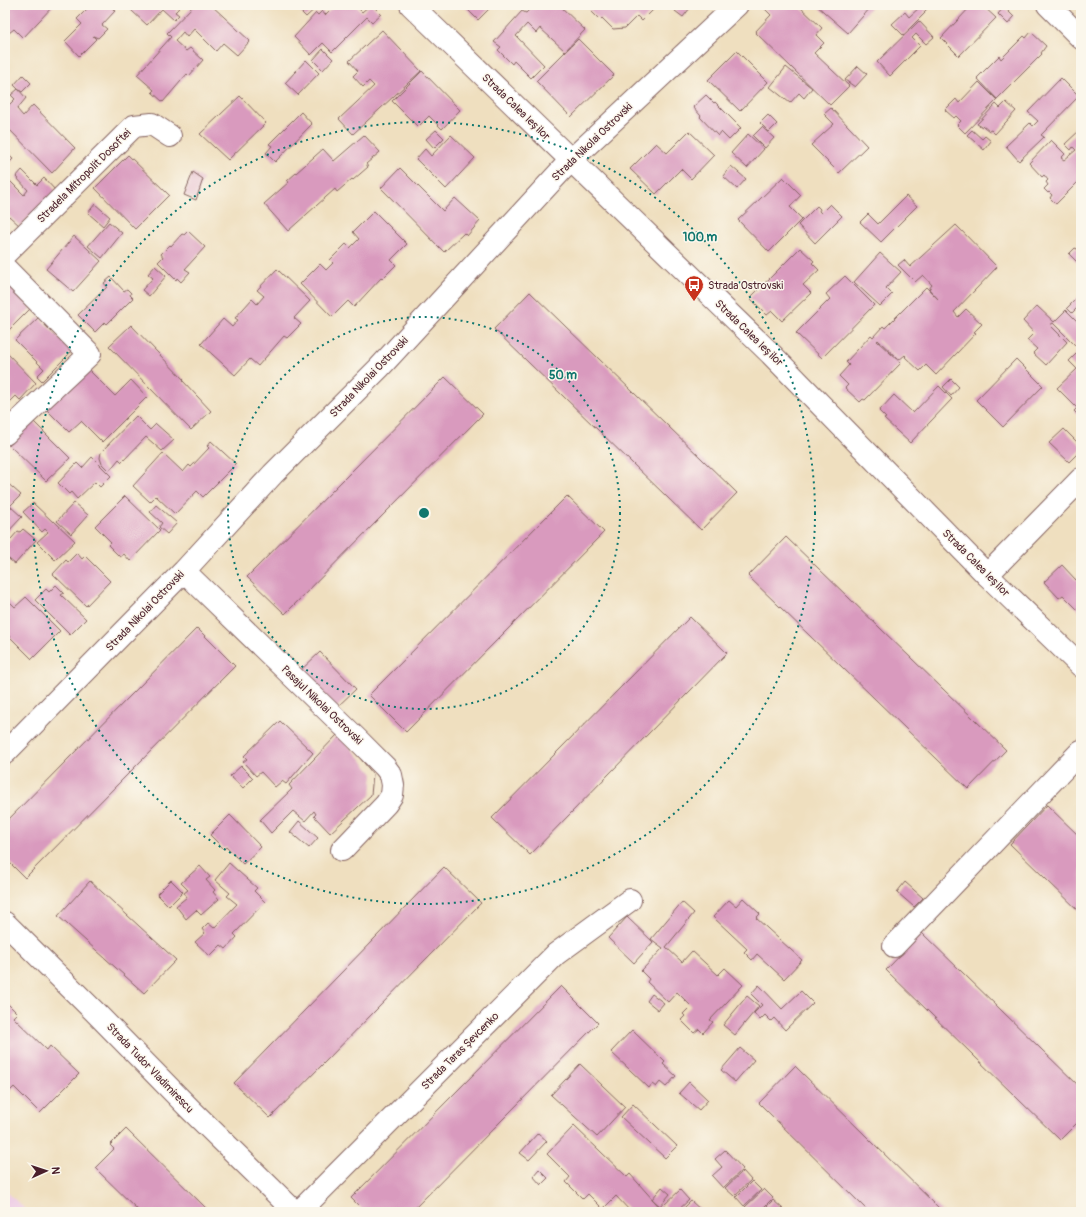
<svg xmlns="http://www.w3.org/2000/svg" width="1086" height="1217" font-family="Pangolin,sans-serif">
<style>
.built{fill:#efd0e6}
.building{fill:#d99abe}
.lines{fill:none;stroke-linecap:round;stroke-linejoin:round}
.minor-casing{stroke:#84625f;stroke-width:24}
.tertiary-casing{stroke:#84625f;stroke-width:24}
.minor{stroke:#fff;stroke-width:22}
.tertiary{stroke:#fff;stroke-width:22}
.ring{fill:none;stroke:#0f766e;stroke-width:2;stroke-dasharray:2 4}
.labels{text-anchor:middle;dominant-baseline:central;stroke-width:3;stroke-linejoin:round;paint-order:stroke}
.street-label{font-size:11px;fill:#4a1f2b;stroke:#fbf7ec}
.poi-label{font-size:11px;fill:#4a1f2b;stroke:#fbf7ec;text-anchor:start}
.centre{fill:#0f766e;stroke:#fbf7ec;stroke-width:2}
.ring-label{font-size:12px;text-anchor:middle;font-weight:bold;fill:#0f766e;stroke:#fbf7ec;stroke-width:3;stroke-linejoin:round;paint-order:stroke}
</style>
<rect width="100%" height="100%" fill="#fbf7ec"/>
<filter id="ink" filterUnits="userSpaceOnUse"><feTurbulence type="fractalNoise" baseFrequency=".025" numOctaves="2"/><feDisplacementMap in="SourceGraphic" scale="8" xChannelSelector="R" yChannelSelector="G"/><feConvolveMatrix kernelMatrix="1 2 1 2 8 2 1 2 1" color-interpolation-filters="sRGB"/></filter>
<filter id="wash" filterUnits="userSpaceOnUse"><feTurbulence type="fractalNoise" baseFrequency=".012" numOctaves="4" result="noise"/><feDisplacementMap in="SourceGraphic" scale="16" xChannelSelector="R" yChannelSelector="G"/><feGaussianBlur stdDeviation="0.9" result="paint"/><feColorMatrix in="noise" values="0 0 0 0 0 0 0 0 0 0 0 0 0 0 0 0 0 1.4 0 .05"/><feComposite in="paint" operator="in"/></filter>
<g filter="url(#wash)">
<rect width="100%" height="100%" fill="#efdfbf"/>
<path class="built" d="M5,1190L28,1212H5Z"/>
<g id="blocks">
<path class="building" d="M5,5H54L23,38L14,29L9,33L5,30Z
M91,5H109L115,11L102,25L107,29L98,38L93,36L96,39L79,56L65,41L82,24L77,19Z
M129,5H176L179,8L175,12L179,15L174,20L162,9L147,25L131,10L133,8Z
M194,5H211L250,41L237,55L223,43L216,51L194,29L187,37L183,32L175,41L186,51L190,48L203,60L189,76L187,74L163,102L152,92L154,90L137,75L171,37L167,33Z
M298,5H319L306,17L296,7Z
M335,5H355L362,12L370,5H372L381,14L372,22L367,17L332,52L323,43L311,55L294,37L316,13L318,15L322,11L325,15Z
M463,5H493L478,20Z
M534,5H559L585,30L565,51L540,28L536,33L527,24L516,36L544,65L531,78L514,61L512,64L498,50L501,47L494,42L522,11L526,13Z
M585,5H658L642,21L637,16L625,28L613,29L602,18L600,20Z
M675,5H686L690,8L683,17L675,11L677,7Z
M765,5H798L822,28L816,35L824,43L814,53L849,86L830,105L755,32L771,15L763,7Z
M816,5H868L871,7L848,33Z
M918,5H931L924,12L925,13L903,35L892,24L905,12L909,17L920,7Z
M972,5H982L996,18L959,56L941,38Z
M1004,7L1014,17L1008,24L998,14Z
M919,21L934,37L926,44L916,34L912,38L920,46L890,76L877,62Z
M382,30L421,71L353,134L339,119L374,86L369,81L363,87L353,76L358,71L349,61Z
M1031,32L1046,46L1041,53L1042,54L997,99L977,78L999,56L1001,59L1024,36L1026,38Z
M578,39L614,75L571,117L536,81Z
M323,49L333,59L323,70L313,60Z
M737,51L768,82L740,111L708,80Z
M306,60L319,73L298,95L285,83Z
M858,66L867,74L855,87L845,80Z
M786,67L812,88L804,98L799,93L790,103L770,87Z
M422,71L460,110L442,129L429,116L418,127L392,101Z
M23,75L31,83L22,92L18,89L26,98L17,109L23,116L33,105L75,148L52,173L5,125V109L15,99L11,95L18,89L14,85Z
M1061,78L1079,96L1041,135L1044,137L1019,161L1006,146L1030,123L1033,126L1038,121L1028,112Z
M979,82L997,100L965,133L957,125L961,121L956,116L954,118L945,110L956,99L959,103Z
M706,95L714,103L715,102L741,128L729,140L721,132L718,136L700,117L701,116L693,107Z
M240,96L266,123L228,160L200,134Z
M1006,102L1016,111L995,134L991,130L989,131L983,126L982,127L977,124L996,104L1000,108Z
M831,108L867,146L839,173L811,145L834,124L824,114Z
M301,112L312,124L275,162L266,153L272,146L269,144Z
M768,115L777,124L769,132L760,123Z
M762,127L774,138L765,148L753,136Z
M1081,129V179L1056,204L1050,198L1052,195L1049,192L1048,193L1044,189L1048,185L1046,182L1048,180L1044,175L1042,177L1029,163L1051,140L1065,154L1061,158L1064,160L1076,150L1073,147L1071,150L1065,144Z
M436,130L444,138L434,148L426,139Z
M972,130L982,139L985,136L991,141L984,150L967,135Z
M689,131L714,155L691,179L681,169L656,194L630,169L656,143L667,153Z
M748,134L764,149L747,168L731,153Z
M364,135L380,152L366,164L368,167L353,180L352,179L337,192L335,189L288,231L264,204L289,182L287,181L323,149L334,161Z
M451,135L475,158L446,189L416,159L425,149L431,156Z
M5,152L13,159L5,167Z
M128,155L169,195L135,229L95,188Z
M731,166L746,179L737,189L723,176Z
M400,168L443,211L455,198L480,221L467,236L464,233L444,252L381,188Z
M22,170L37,185L44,178L56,191L20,226L9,216L5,220V176L24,195L28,190L16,177Z
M193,172L203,179L196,200L184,195Z
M783,177L801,195L790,207L802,219L769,252L738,220Z
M906,196L917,206L881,242L860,222L868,214L878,224Z
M95,204L110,217L103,226L88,213Z
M830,204L842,216L815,243L798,225L817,206L820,209L819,211L821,213Z
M374,211L407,244L391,260L396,265L382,279L381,278L354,307L348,301L332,317L300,284L320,264L326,270L333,263L330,260L346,244L350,248L359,239L353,232Z
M109,222L122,233L102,258L88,246Z
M956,225L997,267L954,312L958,317L966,309L982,324L974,332L976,333L936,375L926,365L920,371L905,357L906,356L905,355L899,360L878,340L877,341L901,363L865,400L863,399L860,402L845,388L848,385L839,376L849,365L846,362L871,335L873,337L883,326L885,328L926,287L938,299L929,289L932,285L923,275L915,282L898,265L904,260L910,267Z
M188,231L205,247L185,269L190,272L181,282L177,278L176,280L158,262L163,257L161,254L170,245L171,246L182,234L184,235Z
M74,236L101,261L73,292L46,269Z
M1081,246V263L1080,265L1069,254L1075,248L1077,249Z
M800,248L814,261L812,263L819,270L803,285L811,293L782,321L772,311L767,315L750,298Z
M880,253L901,272L886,288L892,294L880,306L854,282Z
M155,266L166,276L149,296L142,290L153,278L148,274Z
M277,269L310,301L294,318L301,324L287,338L284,336L258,366L250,359L235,375L201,344L223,319L232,327L238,320L235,318L252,299L257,304L264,296L257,290Z
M845,276L874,305L822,358L796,333L830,299L826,294Z
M111,277L124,291L127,289L131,293L130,295L133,298L107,324L105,322L95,332L78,315L107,287L104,283Z
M8,285L31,308L5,334V288Z
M530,292L737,493L701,530L494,329Z
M1081,294V310L1078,307L1072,313L1067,308Z
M1037,306L1054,322L1066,310L1081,325V418L1074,411L1077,408L1057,388L1077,369L1069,361L1080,350L1053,323L1050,325L1067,342L1046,365L1033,353L1037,349L1027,340L1034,333L1023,321Z
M39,317L72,351L42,381L37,376L44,369L15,340Z
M131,325L184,380L183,381L211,411L191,430L109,346Z
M5,351L36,383L20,400L16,396L5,407Z
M1016,359L1043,386L1003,427L976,400Z
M88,369L115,396L131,380L147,397L102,442L81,421L69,432L45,408Z
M445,377L483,414L285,614L247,577Z
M951,379L959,387L951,396L943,387Z
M939,386L952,399L910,443L884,419L886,418L879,411L894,395L913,413Z
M136,416L150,430L156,424L174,440L162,451L146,437L122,462L119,459L109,471L102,464L100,458L101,452Z
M32,420L70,458L46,481L8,444Z
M1064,429L1081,446V450L1069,462L1049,443Z
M211,441L236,464L203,497L197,491L175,514L156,496L150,502L133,486L163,453L183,472L189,465L191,467L209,448L207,446Z
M92,457L111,476L100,487L95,482L77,499L71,492L69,494L58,483L77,463L82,468Z
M5,481L21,495L10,506L22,517L5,535Z
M125,496L160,530L130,561L124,554L120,557L108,545L111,542L95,526Z
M567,496L604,532L406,732L369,695Z
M33,503L53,522L54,521L75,541L55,560L37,542L48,532L45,529L42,532L23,512Z
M74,503L88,515L71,534L57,521Z
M156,505L177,523L167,534L159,527L162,523L150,512Z
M23,529L36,540L15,564L5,556V546L18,531L20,532Z
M786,537L1006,750L968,789L748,576Z
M77,553L82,559L85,556L110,581L86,606L53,574L66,560L68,562Z
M1062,565L1076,580L1081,576V613L1063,595L1059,598L1044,582Z
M56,585L64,593L61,595L86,619L70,635L35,600L46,589L49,592Z
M26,597L60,631L32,659L5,632V603L8,600L15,607Z
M690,617L727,653L530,855L492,818Z
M197,628L235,666L25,878L5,858V823Z
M320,652L356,689L336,708L300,671Z
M280,721L313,753L286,784L282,781L275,787L261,772L256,776L243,762L247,759L244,756Z
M338,734L360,758L373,774L371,795L330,833L314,816L316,814L314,811L305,821L293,811L271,833L260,820L292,789L289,785Z
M241,766L253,778L243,788L230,776Z
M1047,805L1081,838V913L1010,844Z
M230,815L261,847L243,864L226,847L224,849L210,835Z
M299,821L318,838L309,848L290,832Z
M229,863L257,888L254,891L265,902L234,934L237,937L226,949L221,945L210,956L195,942L205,933L202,929L208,923L214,928L237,904L227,896L230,893L215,880Z
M200,866L210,877L206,880L215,890L213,892L219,899L201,915L196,910L186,919L176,906L187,897L184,893L188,890L181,883Z
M444,867L481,903L270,1118L234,1083Z
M171,880L183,892L169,906L157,894Z
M90,881L176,960L144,993L58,916Z
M905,882L923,898L914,907L897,892Z
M743,898L760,914L756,918L802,960L784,979L757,954L752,960L744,952L747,949L713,917L729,900L736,906Z
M682,902L694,913L666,947L682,962L692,951L718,975L725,968L743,985L710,1020L713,1022L703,1033L699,1029L694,1033L681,1020L685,1016L683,1014L691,1006L677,992L668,1002L647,982L649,979L641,971L663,948L651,939Z
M627,917L653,942L634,963L608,938Z
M922,933L1081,1088V1119L1060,1140L886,970Z
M759,985L782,1009L801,991L813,1003L785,1030L774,1018L771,1021L765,1015L760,1020L754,1013L762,1005L751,994Z
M561,986L598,1023L411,1212H365L351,1198Z
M652,994L664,1003L658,1010L647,1001Z
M747,996L759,1006L735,1035L723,1025Z
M5,1001L17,1013L13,1017L47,1050L50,1046L79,1074L40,1113L14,1087L10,1091L5,1086Z
M632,1030L665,1062L663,1064L676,1076L666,1087L660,1082L656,1087L652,1084L649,1088L611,1052Z
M740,1048L754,1060L735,1082L721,1070Z
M580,1064L625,1107L597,1137L551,1095Z
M795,1066L943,1212H869L759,1103Z
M689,1082L708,1100L699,1110L679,1093Z
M633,1104L677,1146L665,1158L621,1117Z
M574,1126L627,1177L630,1174L663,1211L631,1212L616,1196L603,1209L588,1194L583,1199L566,1182L570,1177L547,1154Z
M126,1129L210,1212H140L95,1168L114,1149L110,1145Z
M538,1133L547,1141L529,1160L520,1153Z
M725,1150L743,1169L723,1188L712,1176L722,1167L715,1159Z
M539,1169L548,1178L541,1185L533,1176Z
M743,1171L751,1180L734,1196L725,1188Z
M752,1181L761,1190L744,1206L736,1197Z
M662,1187L670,1194L660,1206L652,1199Z
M764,1189L773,1198L759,1212H750L745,1207Z
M680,1190L689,1200L676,1212H671L664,1205Z
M773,1200L783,1209L780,1212H761Z
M691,1201L702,1211L680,1212Z"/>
</g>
</g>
<g filter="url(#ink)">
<use href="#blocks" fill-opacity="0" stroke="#84625f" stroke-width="1"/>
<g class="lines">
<g class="minor-casing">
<path id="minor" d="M1048,5L1081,38
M5,254L134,126L152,124L170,136
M5,268L90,354L5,434
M184,571L355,737L385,767L391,775L393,785L392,795L386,804L342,850
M987,575L1081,479
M5,753L184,571L273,474L379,368L570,161L737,5
M5,923L94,1011L190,1109L295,1212
M894,946L1081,751
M299,1212L556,954L630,900"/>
</g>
<g class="tertiary-casing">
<path id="tertiary" d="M411,5L771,354L987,575L1081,666"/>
</g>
<use href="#minor" class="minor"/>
<use href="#tertiary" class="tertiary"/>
</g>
</g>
<g class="ring">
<circle cx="424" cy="513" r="196"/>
<circle cx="424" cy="513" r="391"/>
</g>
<defs>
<g id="bus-pin" transform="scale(1)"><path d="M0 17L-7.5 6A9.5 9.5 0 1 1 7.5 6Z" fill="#c8321e" stroke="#fbf7ec"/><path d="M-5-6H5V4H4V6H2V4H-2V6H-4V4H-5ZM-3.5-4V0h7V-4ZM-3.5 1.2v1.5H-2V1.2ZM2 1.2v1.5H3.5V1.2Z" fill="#fff"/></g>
</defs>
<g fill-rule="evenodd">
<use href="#bus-pin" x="694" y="285"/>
</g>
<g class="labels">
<g class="street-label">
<text transform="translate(516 107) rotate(44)">Strada Calea Ieșilor</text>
<text transform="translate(592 142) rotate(-44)">Strada Nikolai Ostrovski</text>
<text transform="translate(84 176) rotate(-45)">Stradela Mitropolit Dosoftei</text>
<text transform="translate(749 333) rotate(44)">Strada Calea Ieșilor</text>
<text transform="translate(369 377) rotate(-46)">Strada Nikolai Ostrovski</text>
<text transform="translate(976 563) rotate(45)">Strada Calea Ieșilor</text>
<text transform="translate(145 611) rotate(-46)">Strada Nikolai Ostrovski</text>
<text transform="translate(322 705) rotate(44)">Pasajul Nikolai Ostrovski</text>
<text transform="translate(460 1051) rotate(-45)">Strada Taras Șevcenko</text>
<text transform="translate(150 1068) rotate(46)">Strada Tudor Vladimirescu</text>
</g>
<g class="poi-label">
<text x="708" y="285">Strada Ostrovski</text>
</g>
</g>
<circle cx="424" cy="513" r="6" class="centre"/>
<g class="ring-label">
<text x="700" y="241">100 m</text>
<text x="563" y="379">50 m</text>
</g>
<rect width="1086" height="1217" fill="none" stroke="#fbf7ec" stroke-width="20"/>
<g transform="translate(46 1171) rotate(87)" stroke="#fbf7ec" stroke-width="3" paint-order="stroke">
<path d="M0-3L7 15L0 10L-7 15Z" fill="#4a1f2b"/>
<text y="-6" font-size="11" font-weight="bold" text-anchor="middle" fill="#4a1f2b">N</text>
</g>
</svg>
